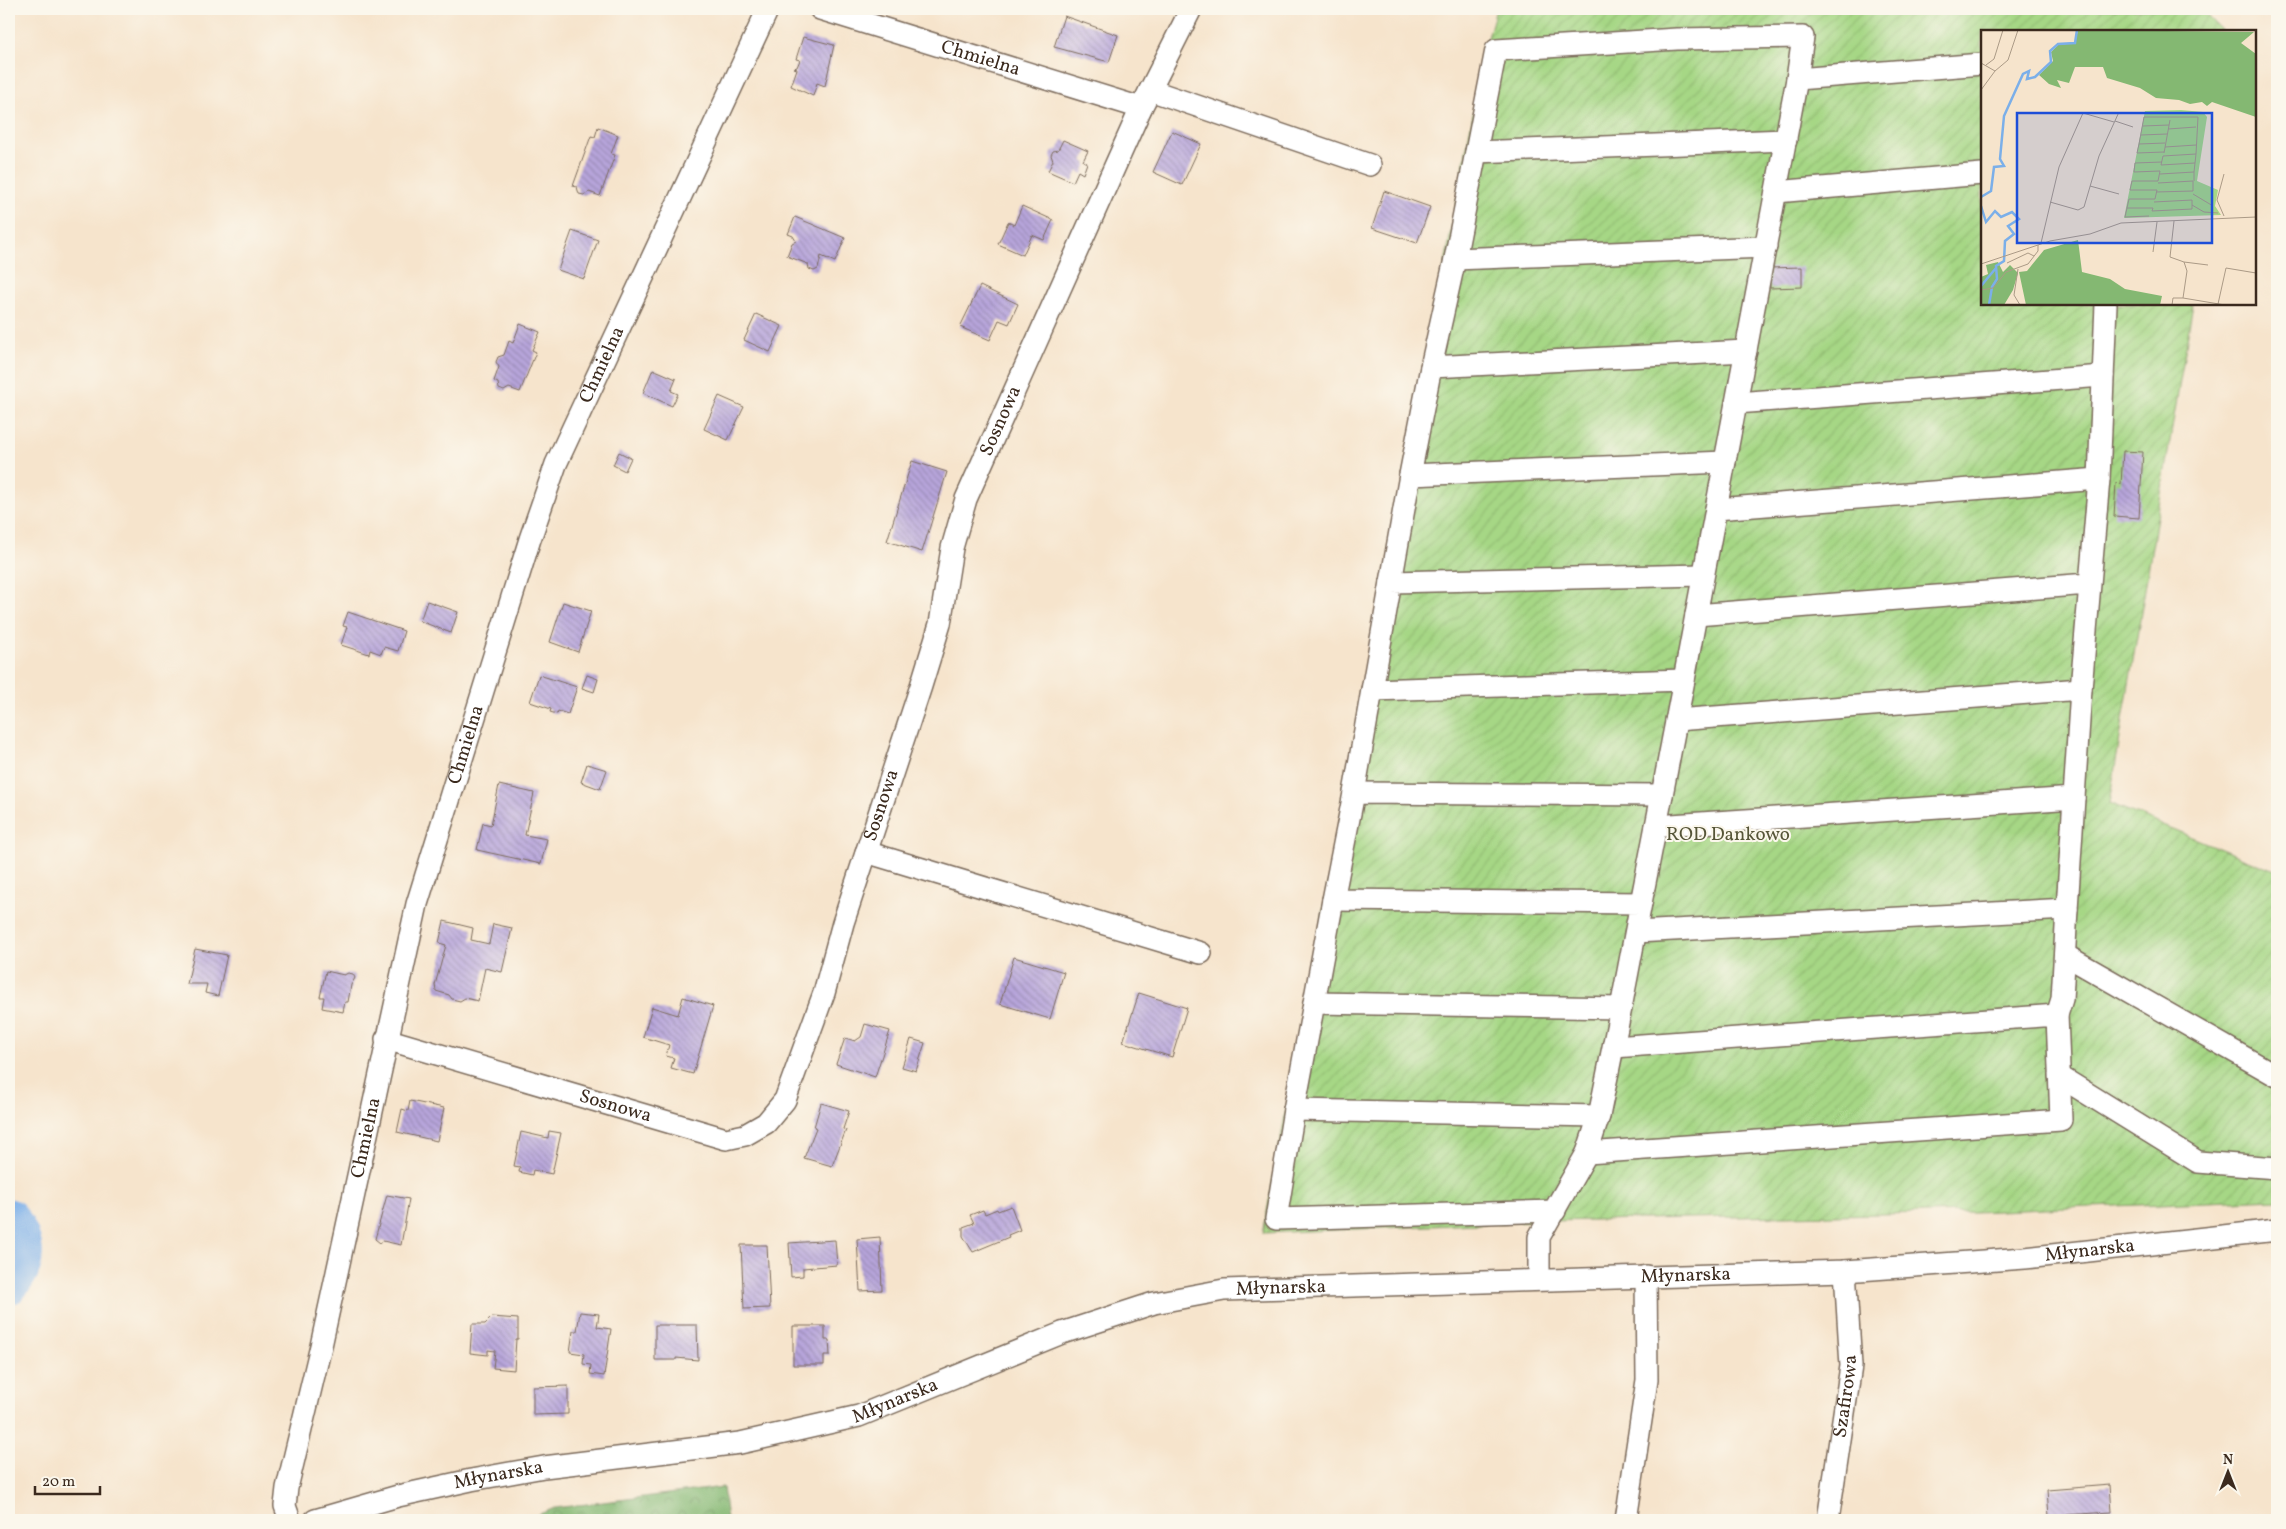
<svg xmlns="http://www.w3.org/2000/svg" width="2286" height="1529" font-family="Vollkorn,serif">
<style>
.forest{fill:url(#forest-crowns);stroke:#607148}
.garden{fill:url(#garden-furrows);stroke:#708052}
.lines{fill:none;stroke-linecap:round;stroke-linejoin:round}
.river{stroke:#7bafe9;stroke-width:39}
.building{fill:url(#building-back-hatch)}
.minor-casing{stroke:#7c6b5b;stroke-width:24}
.minor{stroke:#fff;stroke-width:21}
.labels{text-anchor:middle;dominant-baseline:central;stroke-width:4;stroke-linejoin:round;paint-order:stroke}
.street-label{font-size:19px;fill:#3b2a1e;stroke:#fbf7ec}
.park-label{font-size:19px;fill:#565538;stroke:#fbf7ec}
.inset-river{fill:none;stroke:#7bafe9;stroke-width:2.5}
.inset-road{fill:none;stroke:#ab9a86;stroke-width:1}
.view{fill:#1d4ed8;fill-opacity:0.15;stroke:#1d4ed8;stroke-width:2.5}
.inset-edge{fill:none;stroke:#3b2a1e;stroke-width:2.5}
</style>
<defs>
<pattern id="forest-crowns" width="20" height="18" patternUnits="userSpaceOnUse" patternTransform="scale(1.25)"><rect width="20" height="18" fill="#84b872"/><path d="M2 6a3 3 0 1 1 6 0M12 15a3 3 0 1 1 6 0" fill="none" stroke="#6d965d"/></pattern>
<pattern id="garden-furrows" width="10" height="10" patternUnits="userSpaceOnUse" patternTransform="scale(1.25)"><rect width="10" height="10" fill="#a6d785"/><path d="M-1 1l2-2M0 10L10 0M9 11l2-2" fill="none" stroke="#90b972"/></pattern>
<pattern id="building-back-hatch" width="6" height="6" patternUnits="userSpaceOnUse" patternTransform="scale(1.25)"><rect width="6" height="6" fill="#b7a5db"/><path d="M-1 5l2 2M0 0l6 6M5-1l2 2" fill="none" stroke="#9687b1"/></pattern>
</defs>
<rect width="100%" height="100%" fill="#fbf7ec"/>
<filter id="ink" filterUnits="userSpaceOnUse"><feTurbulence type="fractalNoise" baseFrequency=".02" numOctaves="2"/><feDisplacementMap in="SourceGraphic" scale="10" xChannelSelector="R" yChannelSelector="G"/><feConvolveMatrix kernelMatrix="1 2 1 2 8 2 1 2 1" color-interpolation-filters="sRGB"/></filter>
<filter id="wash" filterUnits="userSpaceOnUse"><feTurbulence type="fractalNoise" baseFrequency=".0096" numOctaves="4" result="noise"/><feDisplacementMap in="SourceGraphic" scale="20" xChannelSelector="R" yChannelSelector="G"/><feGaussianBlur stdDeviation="1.12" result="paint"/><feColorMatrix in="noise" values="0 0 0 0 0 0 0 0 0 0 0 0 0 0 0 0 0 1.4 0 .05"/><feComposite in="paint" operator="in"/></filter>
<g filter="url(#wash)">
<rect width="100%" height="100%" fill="#f6e4cc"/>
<path class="forest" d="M723,1487L727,1520H524L555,1508Z"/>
<path class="garden" d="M1496,9H2200L2222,31H1982V304H2193L2109,803L2277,872V1199L1975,1212L1549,1221L1263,1233L1486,45Z"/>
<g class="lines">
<path class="river" d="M9,1218C26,1241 30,1262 9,1285"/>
</g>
<g id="blocks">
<path class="building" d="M1064,16L1118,35L1109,62L1054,47Z
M803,37L834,45L825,86L817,83L813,96L791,86L797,69L794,68L797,67L800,60L796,59Z
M598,127L618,135L611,154L615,155L600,196L589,192L584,195L579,194L577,187L573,186L591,136L595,137Z
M1172,131L1201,144L1182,185L1153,172Z
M1063,140L1088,151L1083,161L1087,163L1083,174L1078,171L1073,182L1048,171L1053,161L1051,155L1053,151L1058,150Z
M1384,191L1430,207L1417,243L1372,228Z
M1022,206L1053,220L1044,240L1032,235L1023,255L998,244L1008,222L1014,225Z
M795,217L845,238L835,262L821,256L818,269L814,271L809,269L808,264L787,256L792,243L796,241L793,236L788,234Z
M572,231L598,240L584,279L558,270Z
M1802,267V287L1770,288L1769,268Z
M980,286L1018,304L1009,324L999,320L990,340L960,327Z
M756,314L782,326L770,352L744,340Z
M520,324L540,332L532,350L536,352L520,392L509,388L504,391L499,389L498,383L494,381L499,367L496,362L498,357L504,355L509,341L513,343Z
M653,369L676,379L671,391L678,394L672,406L643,393Z
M719,396L744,407L728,440L704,429Z
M2123,451L2143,452L2139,518L2114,516L2116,483L2121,484Z
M619,452L631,458L625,471L613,465Z
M912,461L947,472L922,552L887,541Z
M427,601L458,612L451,633L420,621Z
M563,602L591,611L578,652L550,642Z
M348,612L404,631L398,651L384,647L381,654L370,650L369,654L341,645L347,627L343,626Z
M539,675L577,687L568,714L558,711L557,714L550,712L551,709L530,702Z
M587,675L598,679L594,692L582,688Z
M587,764L607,770L600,789L581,782Z
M499,785L534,793L525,835L547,839L541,864L477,850L483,823L491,825Z
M444,921L473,928L471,940L489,944L493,924L512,928L502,972L485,968L478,1001L465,998L460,1001L452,999L449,995L436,991L435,985L446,945L439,943Z
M195,949L227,955L218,996L205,993L207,984H187Z
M1014,957L1064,972L1050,1019L1000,1004Z
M326,971L344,975L348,973L353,974L355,978L351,985L348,1002H345L343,1012L322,1008L324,997H320Z
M1139,993L1187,1008L1172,1057L1123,1042Z
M683,997L713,1006L693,1074L671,1068L674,1058L666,1056L669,1045L643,1037L652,1007L678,1015Z
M865,1024L890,1031L875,1077L836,1064L845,1038L855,1041L861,1037Z
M911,1039L925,1043L916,1071L902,1067Z
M410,1101L444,1108L437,1141L397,1132L402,1109L408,1111Z
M821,1103L849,1111L843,1129L846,1130L832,1166L804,1158L816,1128L814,1127Z
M549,1131L561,1133L552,1174L533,1170L532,1175L519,1172L520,1167L514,1166L521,1132L548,1138Z
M387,1195L409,1199L401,1245L383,1241L380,1243L375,1239Z
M1011,1206L1020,1230L1008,1235L1009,1237L973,1252L963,1236V1227L974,1223L970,1215L983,1210L985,1214L997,1209L998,1211Z
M880,1237L882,1290L860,1291L857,1239Z
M835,1240L837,1265L803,1268V1276L791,1277L789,1243Z
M741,1245H767L770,1308L744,1309Z
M580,1312L599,1314L597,1327L611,1329L604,1376L590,1374L591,1365L583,1364L584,1354L570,1352L573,1331H577Z
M492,1317L518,1319V1339H516L514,1370L493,1368L495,1351L488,1350V1355L470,1353L472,1324H485Z
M655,1325H697L698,1360L676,1358V1360H655Z
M793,1326H825V1340H829L830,1355H824V1365H793Z
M568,1386V1414L533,1415V1387Z
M2110,1485L2112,1512L2049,1516L2047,1490Z"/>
</g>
</g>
<g filter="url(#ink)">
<use href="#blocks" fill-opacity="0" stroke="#7c6b5b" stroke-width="1"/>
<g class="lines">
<g class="minor-casing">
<g id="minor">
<path id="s1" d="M820,9L1141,108"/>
<path d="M1150,90L1370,165"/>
<path d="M1476,152L1786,140"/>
<path d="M1776,192L1982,174"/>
<path d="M1455,259L1766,247"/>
<path d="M1431,367L1455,259L1496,50L1677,39L1803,37L1797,79L1982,64"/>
<path d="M1736,403L2103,376"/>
<path d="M1725,462L1410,475L1431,367L1746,351"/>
<path d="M2099,479L2106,304"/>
<path d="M1716,509L1797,79"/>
<path d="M1391,582L1410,475"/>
<path d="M1684,680L1696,615"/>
<path d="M2081,689L2099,479L1716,509L1696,615L2088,584"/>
<path d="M1676,720L2081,689L2074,798"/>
<path d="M1354,793L1372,690"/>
<path d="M866,852L1201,953"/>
<path d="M1641,903L1662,795"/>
<path d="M1636,932L2067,909L2074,798L1656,826"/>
<path d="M2065,955L2277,1076"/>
<path d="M1314,1003L1333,900"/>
<path d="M2057,1015L2062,999L2067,909"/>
<path id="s2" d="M386,1039L726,1139L745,1135L766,1123L785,1100L824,993L843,923L921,686L940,624L952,548L966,499L1141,108L1191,9"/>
<path d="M1614,1047L2057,1015L2061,1120L1587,1153L1599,1116L1294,1110L1314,1003L1621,1008L1641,903L1333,900L1354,793L1662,795L1684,680L1372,690L1391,582L1703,575"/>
<path d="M2059,1076L2198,1162L2277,1168"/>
<path d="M1294,1110L1276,1219L1555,1211"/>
<path d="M1599,1116L1621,1008"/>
<path d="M1539,1279V1237L1587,1153"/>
<path id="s3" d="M290,1520L285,1506L287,1488L321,1346L417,904L530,539L556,464L768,9"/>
<path id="s4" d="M315,1520L398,1496L471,1480L544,1467L740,1443L859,1416L1062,1333L1154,1303L1224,1290L1845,1271L2025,1258L2277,1230"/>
<path d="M1626,1520L1647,1380L1646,1276"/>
<path id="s5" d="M1828,1520L1851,1366L1845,1271"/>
</g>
</g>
<use href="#minor" class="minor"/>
</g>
</g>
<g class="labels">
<g class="street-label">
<text stroke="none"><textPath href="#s1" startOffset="168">Chmielna</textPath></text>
<text stroke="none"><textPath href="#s3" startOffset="1202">Chmielna</textPath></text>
<text stroke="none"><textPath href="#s2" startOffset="1142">Sosnowa</textPath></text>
<text stroke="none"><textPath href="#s3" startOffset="798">Chmielna</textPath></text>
<text stroke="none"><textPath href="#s2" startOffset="738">Sosnowa</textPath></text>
<text stroke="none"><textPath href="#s2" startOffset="239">Sosnowa</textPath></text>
<text stroke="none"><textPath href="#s3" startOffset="392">Chmielna</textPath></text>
<text stroke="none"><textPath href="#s4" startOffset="1809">Młynarska</textPath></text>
<text stroke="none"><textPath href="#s4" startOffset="1404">Młynarska</textPath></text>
<text stroke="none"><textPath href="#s4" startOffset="999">Młynarska</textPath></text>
<text stroke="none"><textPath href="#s5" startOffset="125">Szafirowa</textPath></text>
<text stroke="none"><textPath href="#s4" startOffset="594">Młynarska</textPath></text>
<text stroke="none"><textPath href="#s4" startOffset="189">Młynarska</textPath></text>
</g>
<g class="park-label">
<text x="1728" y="835">ROD Dankowo</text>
</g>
</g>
<g transform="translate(1981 30)">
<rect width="275" height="275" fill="#f6e4cc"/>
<path d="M97,0L273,2L260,13L275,24V87L231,72L226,76L221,72L209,74L198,70L175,68L159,58L126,48L122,37H94L88,53L76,50L80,58L68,54L58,45L72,31L70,22L77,15L94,13ZM97,210L101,242L129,249L144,259L181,266L179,275H45L38,242L46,241L63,220ZM17,232L22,242L29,235L37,243L32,260L23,275H0V247L7,244L5,235Z" fill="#84b872"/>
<path d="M200,80L222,82L226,87L216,151L237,160L234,176L240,185L143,188L164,81Z" fill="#a6d785"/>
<path class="inset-river" d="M0,167L10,161L13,137L23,136L19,129L23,86L42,44L48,41L46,49L54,47L70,32L69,21L77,14L94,13L96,0M0,176L5,192L14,181L20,187L31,182L38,189L27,196L33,204L24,211L23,231L15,236L16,249L11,257L8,275M0,256L15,238"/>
<path class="inset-road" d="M0,33L14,41L27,30L37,0M5,35L13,29L22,0M0,60L14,41M134,91L152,97M162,96L188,95M187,99L215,97M160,105L186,104M158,114L163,87H217L215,124M184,117L215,115M183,122L156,123L158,114L184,113M183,123L189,90M213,142L215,124L182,126L180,135L214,133M179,144L213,142V151M243,144L236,170L243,186M109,156L138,164M175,162L212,161V151L177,153M212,164L232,176M69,172L97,180L103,177L118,126L138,82M173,172L211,170V179L171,181L172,178H146L148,169H174L176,160H149L151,151H177L179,141L153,142L154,133L181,132M211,175L223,182L237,183M146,178L144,187L168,186M193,191L189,227L203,232L206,241L202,268L244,275M60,213L78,137L102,83L133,92M172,222L176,192M203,232L227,235M26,233L47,223L53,226M0,234L69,211L109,204L140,193L275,187M37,239L33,265L39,275M0,260L12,258L25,242L47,234L57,221V215M237,274L245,238L275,243M191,275L192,268H202"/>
<path class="view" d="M36,83H231V213H36Z"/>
<rect width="275" height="275" class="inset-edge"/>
</g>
<rect width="2286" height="1529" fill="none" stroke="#fbf7ec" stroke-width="30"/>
<g transform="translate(2228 1472)" stroke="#fbf7ec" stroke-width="4" paint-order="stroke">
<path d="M0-4L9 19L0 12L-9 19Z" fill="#3b2a1e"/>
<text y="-8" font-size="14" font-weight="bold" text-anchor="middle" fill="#3b2a1e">N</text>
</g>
<path d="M35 1486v8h65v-8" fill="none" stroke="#3b2a1e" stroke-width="2.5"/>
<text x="42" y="1486" font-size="15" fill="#3b2a1e" stroke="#fbf7ec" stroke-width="4" paint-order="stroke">20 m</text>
</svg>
